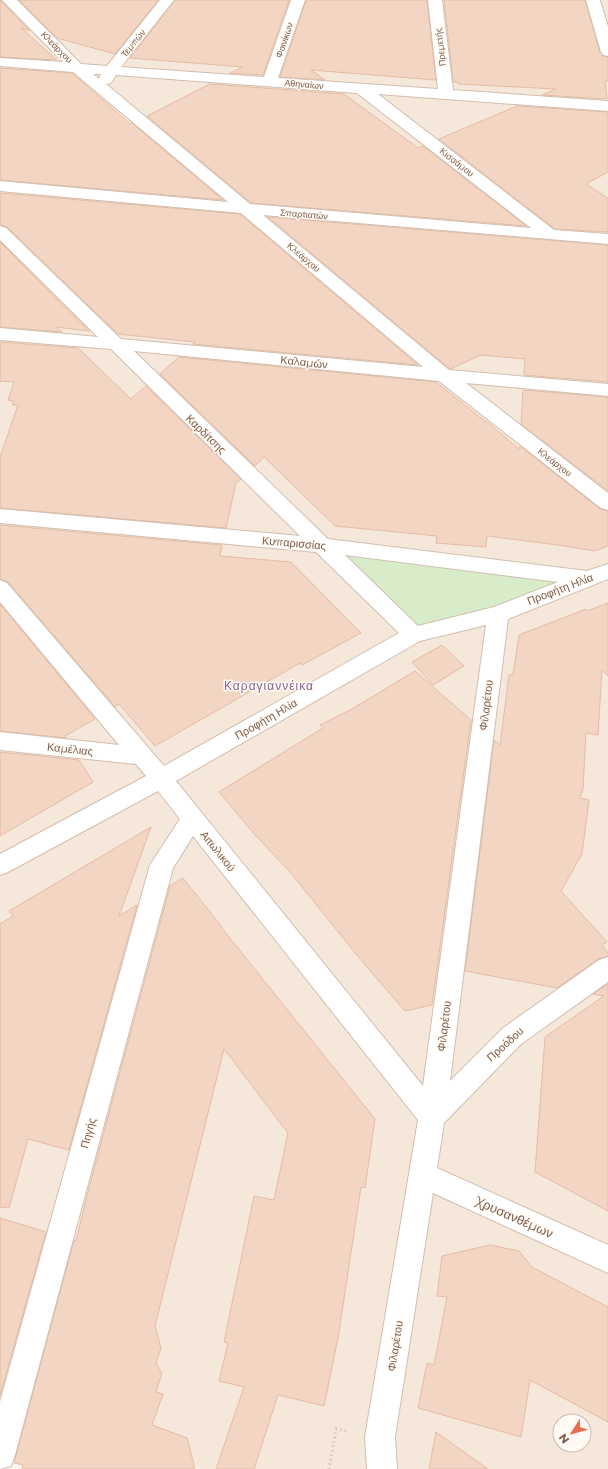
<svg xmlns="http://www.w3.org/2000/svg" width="608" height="1469" font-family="Montserrat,sans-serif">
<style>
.residential{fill:#f5e8da;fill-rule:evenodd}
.green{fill:#d8ecc9}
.building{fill:#f3d5c3;stroke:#e6bba3}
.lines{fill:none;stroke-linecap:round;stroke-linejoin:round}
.minor-casing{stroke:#d1beb0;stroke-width:2}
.path{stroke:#d9b8a5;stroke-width:3;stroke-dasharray:1 3.5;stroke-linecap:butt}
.minor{fill:#fff;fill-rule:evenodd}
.labels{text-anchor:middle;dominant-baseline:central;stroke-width:3;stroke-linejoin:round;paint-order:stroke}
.far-street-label{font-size:9px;fill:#7a5c4d;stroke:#fffaf3}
.street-label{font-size:11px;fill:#7a5c4d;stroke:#fffaf3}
.neighbourhood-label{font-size:12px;letter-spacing:1px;fill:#846695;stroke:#fffaf3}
.near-street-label{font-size:13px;fill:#7a5c4d;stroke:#fffaf3}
</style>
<rect width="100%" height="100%" fill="#fdf6ec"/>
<path class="residential" d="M0,0H608V1469H200L10,1328L0,1313ZM560,1421H584V1445H560Z"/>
<path class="green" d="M321,545L587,578L414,635Z"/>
<path class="building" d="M0,0L30,31L21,28L57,60L0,57Z
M19,0H158L115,54L57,38Z
M175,0H289L263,75L230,73L243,67L130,58Z
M306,0H427L436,80L311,70L325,80L280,77Z
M444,0H585L600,52L603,56L608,57V81H605L607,99L542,95L556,89L458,84V82H453Z
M0,68L72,73L130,124L132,123L223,200L0,180Z
M210,84L344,94L418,148L423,146L526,226L251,203L147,116Z
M517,106L608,112V172L586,184L608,198V232L555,229L439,139Z
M0,193L240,214L418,365L193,344L195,342L118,334L7,227L0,225Z
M268,217L608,245V382L524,375L525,359L481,355L450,369Z
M0,242L89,331L56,327L62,332L0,327Z
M0,342L78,348L131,399L146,386L241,479L236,483L226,528L0,508V457L18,405H12L14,401L8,400L14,382L0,381Z
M179,357L436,382L486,422H487L519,449L520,446L600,509L608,511V546L595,551L558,545L487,536L486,547L436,543L437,536L335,526L264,457L255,466L160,374Z
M523,390L608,397V491L521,424Z
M0,525L222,545L220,556L291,562L361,633L302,665L300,663L155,746L119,704L115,707L8,582L0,579Z
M608,603V676L602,670L598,735L586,733L583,789L580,798L589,800L582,854L561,891L607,942L602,945L608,953V956L598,959L557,988L465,971L494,740L500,745L509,675H513L519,635L586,609L587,611Z
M0,604L95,719L65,736L66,738L0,731Z
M442,645L464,666L433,685L412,662Z
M415,671L471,720L432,1005L405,1011L360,959L290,872L256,836L219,792L323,728L320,725L352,709Z
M0,752L79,760L93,782L0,836Z
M151,827L119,916L137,905L69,1150L28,1139L9,1208L0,1207V924L13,916L9,911Z
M183,878L222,927H221L375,1119L365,1188L361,1187L338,1338L324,1406L278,1395L254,1469H216L244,1387L219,1381L228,1343L224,1342L254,1196L274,1200L288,1133L224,1049L155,1326L161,1348L156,1363L162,1373L156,1392L163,1394L152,1425L187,1438L195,1469H22L23,1465L14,1463L74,1240L76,1241L89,1188L170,886Z
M608,984V1211L535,1172L545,1037L604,996L593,994Z
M0,1218L46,1232L0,1396Z
M490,1245L519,1251L532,1267L608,1307V1422L530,1380L521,1437L418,1408L427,1363L434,1365L447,1297L437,1296L442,1256Z
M436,1432L488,1469H429Z"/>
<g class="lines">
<g class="minor-casing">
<path id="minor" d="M2,0H17L81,64L107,66L160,0H174L121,67L264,77L291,0H305L278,78L438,89L428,0H442L453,90L608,101V111L378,94L554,230L608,234V244L263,215L449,370L608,384V396L466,383L608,493V510L601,508L439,381L134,351L328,539L587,571L608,564V579L508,619L450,1081L503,1028L599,960L608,957V982L521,1044L444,1123L437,1168L608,1245V1273L433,1193L395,1437L397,1469H367L365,1437L418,1120L193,836L173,868L15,1455L11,1466L0,1469V1402L150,865L180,819L158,791L8,872L0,875V854L146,776L136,764L0,750V732L119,745L0,602V580L7,583L164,766L399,633L316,552L0,523V509L300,536L111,349L0,340V328L98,337L0,240V226L6,228L121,339L423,367L241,213L0,191V181L228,202L73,72L0,66V58L63,62ZM93,74H101L99,79ZM116,75L357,93L531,228L250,204L106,84L111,83ZM345,555L558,582L494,607L418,626ZM486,625L423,1086L176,781L420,641Z
M586,0H600L608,27V56L603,55L601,52Z"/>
</g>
<path class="path" d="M329,1469L336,1429L348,1431"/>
<use href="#minor" class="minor"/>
</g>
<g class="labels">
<g class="far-street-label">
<text transform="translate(284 40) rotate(-71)">Φοινίκων</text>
<text transform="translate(133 43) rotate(-51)">Τεμπών</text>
<text transform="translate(57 47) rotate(45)">Κλεάρχου</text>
<text transform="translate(440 47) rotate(-97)">Πρεμετής</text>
<text transform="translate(304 84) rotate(5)">Αθηναίων</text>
<text transform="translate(457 162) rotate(38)">Κισσάμου</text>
<text transform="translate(304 214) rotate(5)">Σπαρτιατών</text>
<text transform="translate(304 257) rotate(40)">Κλεάρχου</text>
<text transform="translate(555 462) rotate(38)">Κλεάρχου</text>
</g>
<g class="street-label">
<text transform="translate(304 362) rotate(6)">Καλαμών</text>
<text transform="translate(206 434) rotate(44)">Καρδίτσης</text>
<text transform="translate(294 543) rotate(5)">Κυπαρισσίας</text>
<text transform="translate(560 589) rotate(-21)">Προφήτη Ηλία</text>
<text transform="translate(486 705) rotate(-83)">Φιλαρέτου</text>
<text transform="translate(266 719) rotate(-30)">Προφήτη Ηλία</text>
<text transform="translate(70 749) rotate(6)">Καμέλιας</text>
<text transform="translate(218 851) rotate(51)">Αιτωλικού</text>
<text transform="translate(444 1026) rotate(-83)">Φιλαρέτου</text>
<text transform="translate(505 1044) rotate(-42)">Προόδου</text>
<text transform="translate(88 1133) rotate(-75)">Πηγής</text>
<text transform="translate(395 1346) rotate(-81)">Φιλαρέτου</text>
</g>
<g class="neighbourhood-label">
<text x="269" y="685">Καραγιαννέικα</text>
</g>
<g class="near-street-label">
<text transform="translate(515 1217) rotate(24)">Χρυσανθέμων</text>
</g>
</g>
<g transform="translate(572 1433) rotate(234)"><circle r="19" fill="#fffaf3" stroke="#cabbb1"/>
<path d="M0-3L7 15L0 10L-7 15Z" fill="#e76f51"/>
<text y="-6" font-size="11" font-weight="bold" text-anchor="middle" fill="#7a5c4d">N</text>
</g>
</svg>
